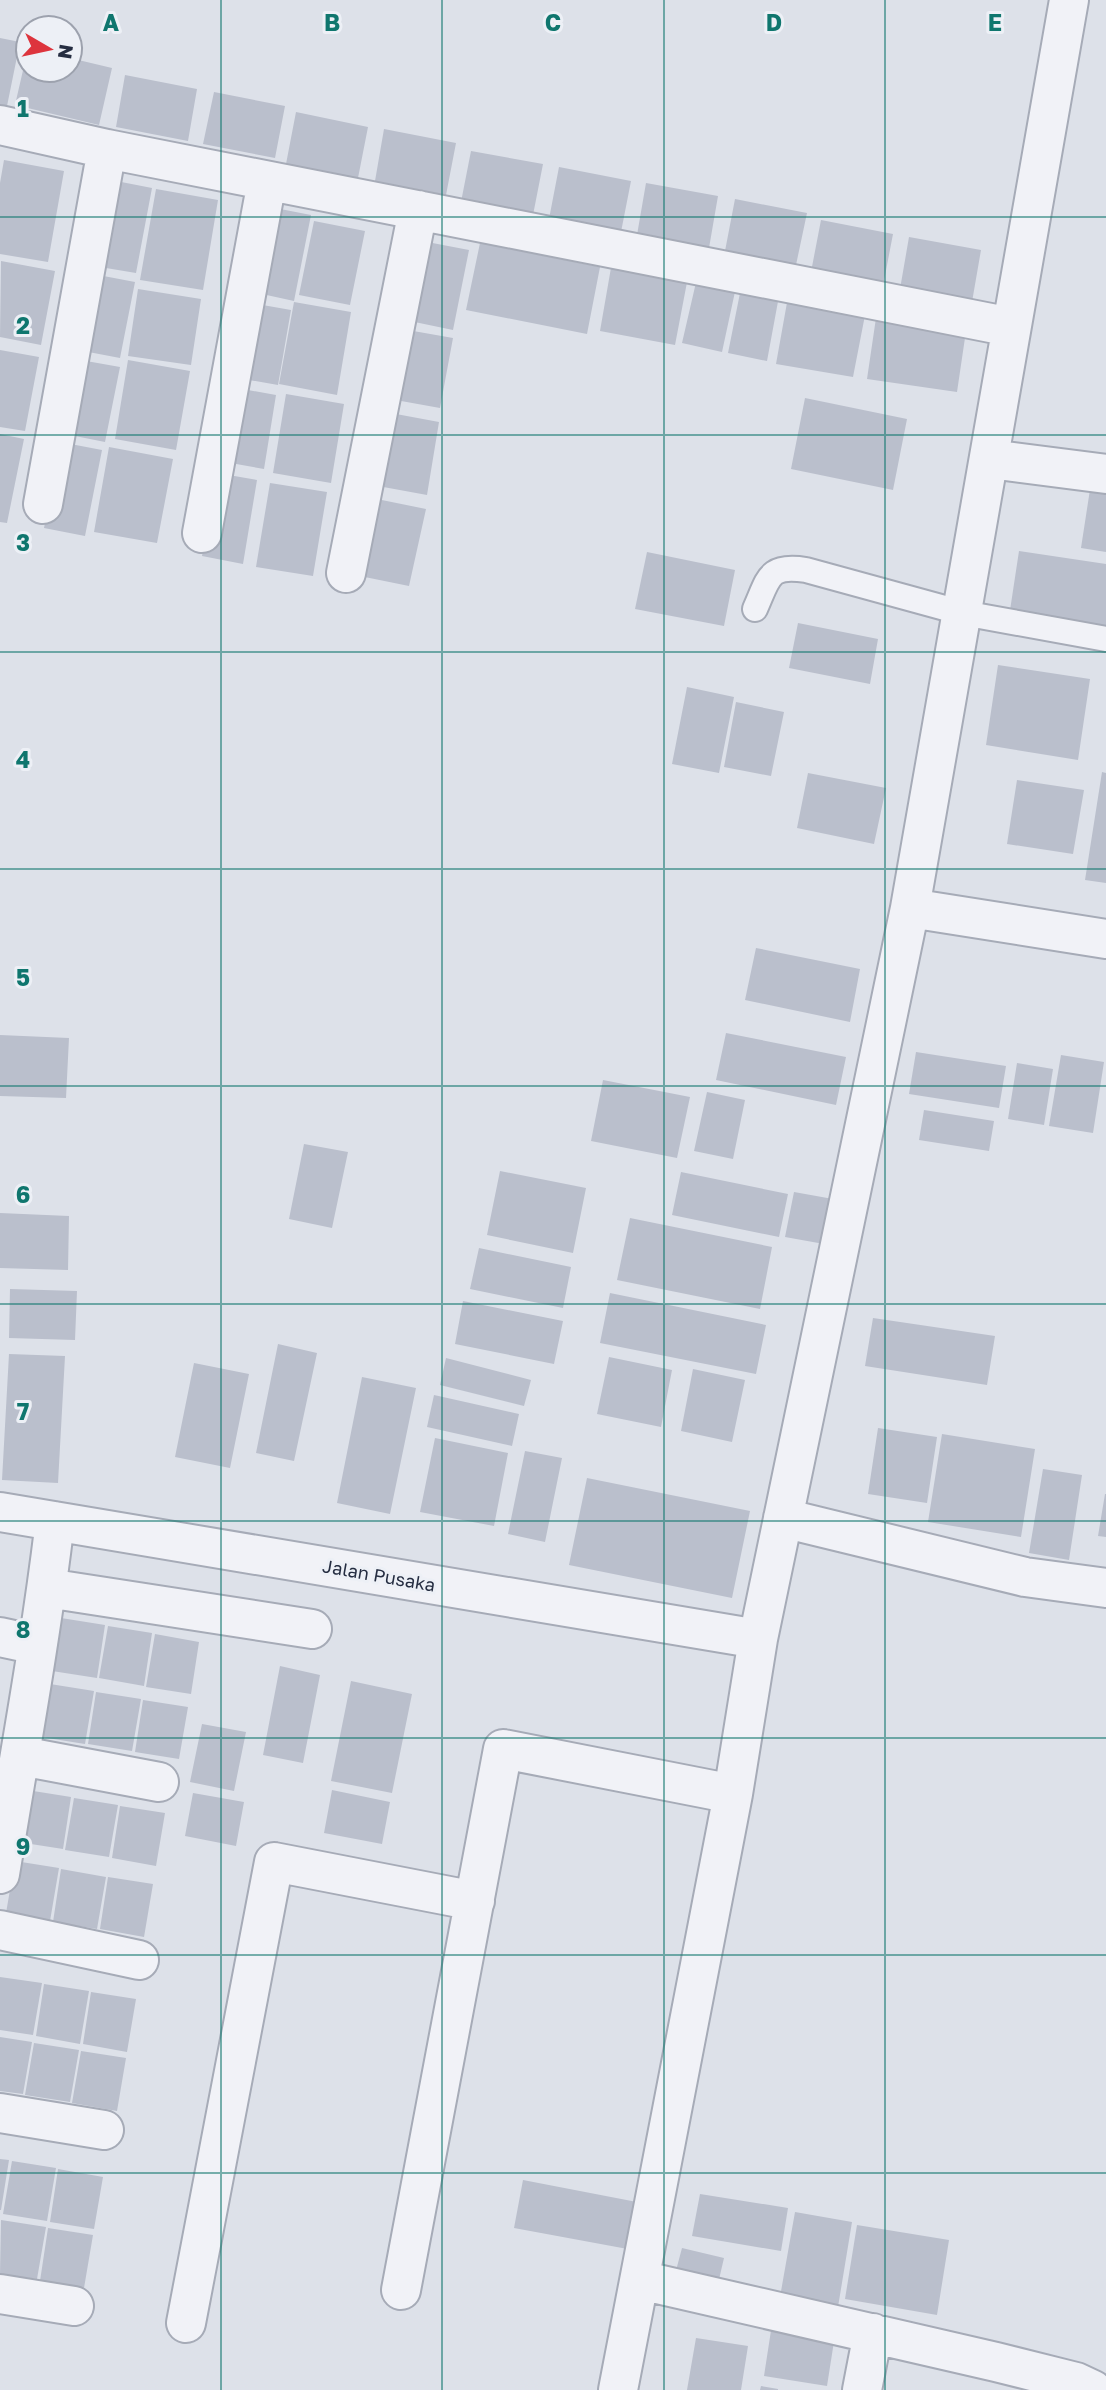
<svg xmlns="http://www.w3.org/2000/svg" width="1106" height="2390" font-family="'Golos Text',sans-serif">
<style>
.building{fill:#babfcc}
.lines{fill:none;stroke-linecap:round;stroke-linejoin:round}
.service-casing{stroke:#a6abb7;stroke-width:28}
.minor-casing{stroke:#a6abb7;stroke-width:42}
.service{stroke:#f1f2f7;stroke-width:24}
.minor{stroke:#f1f2f7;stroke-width:38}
.grid{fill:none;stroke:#0f766e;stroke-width:2;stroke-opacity:0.55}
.labels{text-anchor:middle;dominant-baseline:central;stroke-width:6;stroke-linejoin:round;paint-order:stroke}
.street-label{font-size:18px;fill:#252d41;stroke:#edf0f6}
.grid-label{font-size:23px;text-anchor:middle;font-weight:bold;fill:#0f766e;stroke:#edf0f6;stroke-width:6;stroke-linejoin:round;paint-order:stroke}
</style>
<rect width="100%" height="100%" fill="#dde1e9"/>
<path class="building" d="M0,38L20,42L7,106L0,105Z
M27,53L28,70H70V58L112,68L99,125L15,105Z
M125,75L197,89L188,141L116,127Z
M214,92L285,106L275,158L203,144Z
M296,112L368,127L358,178L286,164Z
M384,129L456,143L446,195L375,181Z
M471,151L543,164L533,215L461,202Z
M4,160L64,171L48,262L0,254V183Z
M559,167L631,181L621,232L549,219Z
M111,180L152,188L136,273L94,266Z
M646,183L718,196L709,248L637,235Z
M156,189L218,200L203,290L140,280Z
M735,199L807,213L796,265L725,251Z
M270,207L311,215L294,301L253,292Z
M821,220L893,234L883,286L811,272Z
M314,221L365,231L350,305L299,295Z
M909,237L981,250L972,302L900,289Z
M422,241L469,250L453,330L405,320Z
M480,243L600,267L587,334L466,310Z
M1,261L55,271L41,345L0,337Z
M612,262L688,277L675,345L600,331Z
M93,274L135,282L120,358L78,350Z
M697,278L736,287L722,352L682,343Z
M741,288L779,296L767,361L728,353Z
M138,289L201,299L191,365L128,356Z
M788,297L866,310L853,377L776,364Z
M294,302L351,312L337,395L279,384Z
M251,303L291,310L278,385L238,378Z
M876,318L966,331L957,392L867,379Z
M402,329L453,338L440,408L390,399Z
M0,350L39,357L25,431L0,427Z
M75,359L120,367L105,442L60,433Z
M128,360L190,371L176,450L115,439Z
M237,388L276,395L264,469L225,462Z
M286,394L344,404L331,483L273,473Z
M805,398L907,419L893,490L791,469Z
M380,411L439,422L427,495L367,484Z
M0,434L24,439L7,523L0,522Z
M60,442L102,450L85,536L44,528Z
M109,447L173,459L157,543L94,532Z
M217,473L257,480L243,564L202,556Z
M270,483L327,492L313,576L256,567Z
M1091,483L1106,486V552L1081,548Z
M367,497L426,509L409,586L350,574Z
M1019,551L1106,564V632L1009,617Z
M647,552L735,570L724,626L635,609Z
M798,623L878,639L870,684L789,668Z
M998,665L1090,679L1078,760L986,745Z
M687,687L734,697L719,773L672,764Z
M736,702L784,712L771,776L724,767Z
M1102,772L1106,773V883L1085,880Z
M808,773L886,788L874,844L797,828Z
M1017,780L1084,790L1073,854L1007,844Z
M756,948L860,969L850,1022L745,1000Z
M726,1033L846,1057L836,1105L716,1080Z
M0,1035L69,1038L66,1098L0,1096Z
M916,1052L1006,1066L999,1108L909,1094Z
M1061,1055L1104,1062L1093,1133L1049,1126Z
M1017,1063L1053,1069L1044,1125L1008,1119Z
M603,1080L690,1097L677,1158L591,1141Z
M707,1092L745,1100L733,1159L694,1151Z
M924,1110L994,1121L989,1151L919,1140Z
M304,1144L348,1152L332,1228L289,1219Z
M500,1171L586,1188L573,1253L487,1235Z
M681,1172L788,1194L779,1237L672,1215Z
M794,1192L833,1199L824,1244L785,1237Z
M0,1213L69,1216L68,1270L0,1268Z
M630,1218L772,1247L760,1309L617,1280Z
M479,1248L571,1267L563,1308L470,1289Z
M10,1289L77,1291L75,1340L9,1338Z
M610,1293L766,1325L756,1374L600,1343Z
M463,1301L563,1321L554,1364L455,1344Z
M873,1318L995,1336L987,1385L865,1366Z
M278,1344L317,1353L294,1461L256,1453Z
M9,1354L65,1356L58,1483L2,1480Z
M609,1357L672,1370L661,1427L597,1414Z
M446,1358L531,1380L524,1406L440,1385Z
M194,1363L249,1374L230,1468L175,1457Z
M693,1369L745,1380L732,1442L681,1431Z
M362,1377L416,1388L390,1514L337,1503Z
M434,1395L519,1414L512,1446L427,1427Z
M878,1428L937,1437L927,1503L868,1494Z
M942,1434L1035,1449L1021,1537L928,1522Z
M435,1438L508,1453L494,1526L420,1512Z
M525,1451L562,1458L545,1542L508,1534Z
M1043,1469L1082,1475L1069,1560L1029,1553Z
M587,1478L750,1511L732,1598L569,1565Z
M1105,1494H1106V1537L1098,1536Z
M61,1618L105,1625L97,1678L52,1671Z
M108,1626L152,1633L144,1686L99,1678Z
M155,1634L199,1642L191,1694L146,1687Z
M280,1666L320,1675L303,1763L263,1755Z
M351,1681L412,1694L392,1793L331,1781Z
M50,1684L94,1691L85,1744L41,1737Z
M96,1692L141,1699L132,1751L88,1744Z
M143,1700L188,1707L179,1759L135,1752Z
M202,1724L246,1732L234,1791L190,1782Z
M27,1790L71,1797L63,1849L18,1842Z
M332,1790L390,1802L382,1844L324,1833Z
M193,1793L244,1802L236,1846L185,1836Z
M74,1798L118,1805L109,1857L65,1850Z
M120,1806L165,1813L156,1866L112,1858Z
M15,1861L59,1868L50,1921L6,1913Z
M61,1869L106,1877L97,1929L53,1922Z
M108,1877L153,1884L144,1937L100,1929Z
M0,1977L42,1983L33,2035L0,2030Z
M44,1984L89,1991L80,2044L36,2036Z
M91,1992L136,1999L127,2052L83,2044Z
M0,2037L32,2042L23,2094L0,2091Z
M34,2043L79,2050L70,2102L25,2095Z
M81,2051L126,2058L117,2111L72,2103Z
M0,2159L9,2160L1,2210H0Z
M12,2161L56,2168L47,2221L3,2214Z
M58,2169L103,2177L94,2229L50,2222Z
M523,2180L642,2203L633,2250L514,2228Z
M700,2194L788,2208L781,2251L692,2236Z
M795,2212L852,2222L838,2307L780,2297Z
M1,2220L46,2227L37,2279L0,2274Z
M857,2225L949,2240L937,2315L845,2299Z
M48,2228L93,2235L84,2288L40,2281Z
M682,2248L724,2258L717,2288L674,2278Z
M772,2324L835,2335L827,2386L764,2376Z
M696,2338L748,2346L741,2390H687Z
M761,2386L778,2389V2390H760Z"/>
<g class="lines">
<g class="service-casing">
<path id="service" d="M755,609C769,578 768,564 806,570L963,613L1106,639"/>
</g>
<g class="minor-casing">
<path id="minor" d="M0,125L107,149L1011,327
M990,459L1106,474
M43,504L107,149
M202,533L267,181
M346,573L418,210
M910,908C964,605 1016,302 1069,0
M0,1512L758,1639
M783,1518L1025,1577L1106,1588
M47,1588L312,1629
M0,1637L37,1645
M21,1756L159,1782
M0,1874C19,1757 41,1639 55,1521
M0,1930L139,1960
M0,2113L104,2130
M640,2280L996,2362L1076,2382L1093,2390
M401,2290L503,1749L733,1794
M0,2294L74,2306
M186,2323L274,1862L475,1901
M618,2390L733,1794L758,1639L910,908L1106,939
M862,2390L873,2333"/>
</g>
<use href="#service" class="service"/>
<use href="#minor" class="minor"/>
</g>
<path class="grid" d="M221,0V2390M442,0V2390M664,0V2390M885,0V2390M0,217H1106M0,435H1106M0,652H1106M0,869H1106M0,1086H1106M0,1304H1106M0,1521H1106M0,1738H1106M0,1955H1106M0,2173H1106"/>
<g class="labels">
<g class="street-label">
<text transform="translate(379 1575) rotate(10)">Jalan Pusaka</text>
</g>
</g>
<g class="grid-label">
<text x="111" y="31">A</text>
<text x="332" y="31">B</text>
<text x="553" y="31">C</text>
<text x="774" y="31">D</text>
<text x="995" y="31">E</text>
<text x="23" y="117">1</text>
<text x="23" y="334">2</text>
<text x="23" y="551">3</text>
<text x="23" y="768">4</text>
<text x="23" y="986">5</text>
<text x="23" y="1203">6</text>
<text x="23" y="1420">7</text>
<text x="23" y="1638">8</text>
<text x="23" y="1855">9</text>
</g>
<g transform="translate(49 49) rotate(99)"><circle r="33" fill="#edf0f6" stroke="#9da2ae" stroke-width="2"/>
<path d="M0-5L12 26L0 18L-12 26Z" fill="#dd343d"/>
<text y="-10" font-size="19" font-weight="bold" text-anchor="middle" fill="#252d41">N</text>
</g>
</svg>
